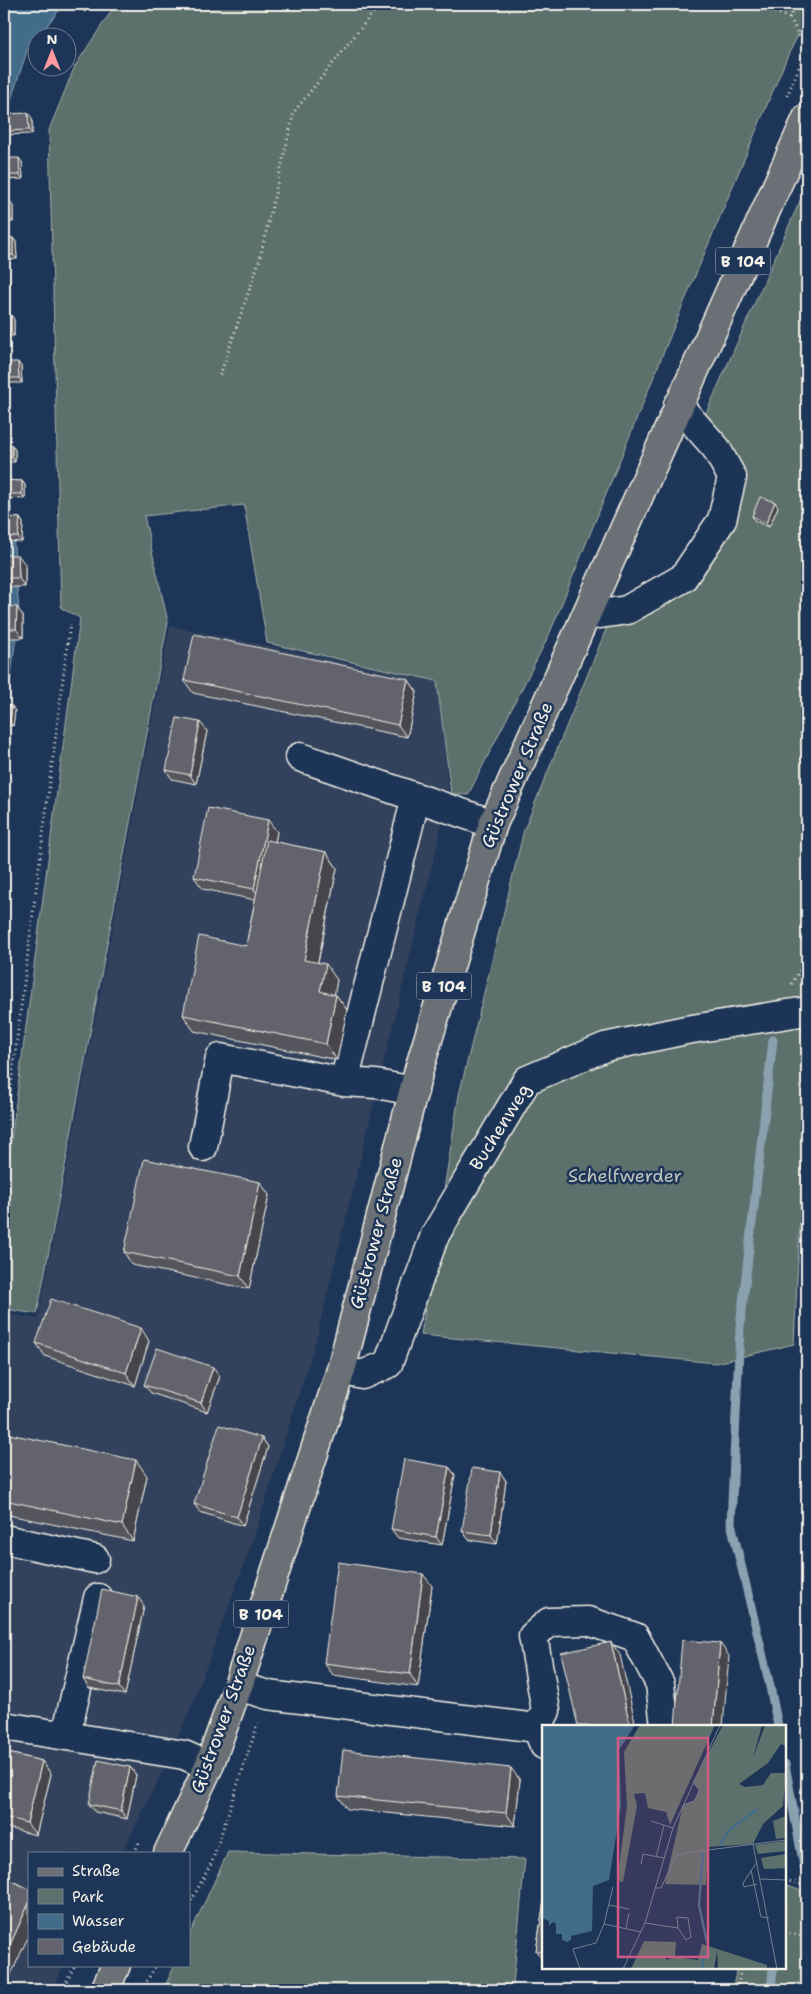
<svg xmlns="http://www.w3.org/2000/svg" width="811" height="1994" font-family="'Shantell Sans',sans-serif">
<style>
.built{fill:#32435d}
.green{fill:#5c706c;stroke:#a8b0aa}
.water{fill:#436c8a;stroke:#8aa1b0}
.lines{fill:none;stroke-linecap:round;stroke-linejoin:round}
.stream{stroke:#8aa1b0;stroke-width:9}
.minor-casing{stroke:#f4f1e8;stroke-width:31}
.major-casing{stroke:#f4f1e8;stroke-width:31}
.path{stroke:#f4f1e8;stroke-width:3;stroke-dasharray:1 4;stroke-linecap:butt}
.minor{stroke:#1d3557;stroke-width:28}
.major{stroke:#6a7074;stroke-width:28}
.wall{fill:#54555d;stroke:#f4f1e8}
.shaded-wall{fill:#45454c;stroke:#f4f1e8}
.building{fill:#62636c;stroke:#f4f1e8}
.labels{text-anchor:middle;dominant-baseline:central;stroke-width:5;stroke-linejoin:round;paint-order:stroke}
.shield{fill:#1d3557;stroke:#b4b9bc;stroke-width:1}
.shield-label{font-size:16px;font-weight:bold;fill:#f4f1e8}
.street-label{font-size:18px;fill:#f4f1e8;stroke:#1d3557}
.park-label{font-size:18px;fill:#bfc4bd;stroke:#1d3557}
.inset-river{fill:none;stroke:#436c8a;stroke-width:2.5}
.inset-road{fill:none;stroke:#738091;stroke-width:1}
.view{fill:#d15985;fill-opacity:0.15;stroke:#d15985;stroke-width:2.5}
.inset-edge{fill:none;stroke:#f4f1e8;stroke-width:2.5}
</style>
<rect width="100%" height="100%" fill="#1d3557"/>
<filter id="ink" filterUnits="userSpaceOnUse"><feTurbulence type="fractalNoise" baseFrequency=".02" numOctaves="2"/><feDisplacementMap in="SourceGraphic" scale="10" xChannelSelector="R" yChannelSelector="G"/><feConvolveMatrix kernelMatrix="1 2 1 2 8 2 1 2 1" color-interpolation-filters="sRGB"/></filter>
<g filter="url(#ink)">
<path class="built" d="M170,626L437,681L449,796L316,1340L252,1543L189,1713L162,1772L122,1853H29V1965H64L52,1990H4V1313L38,1319Z"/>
<path class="green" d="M116,4H807V18L788,55L682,307L549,635L468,795L451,794L437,681L267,643L244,505L144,516L168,622L37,1314L4,1309V1193L80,618L61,608L49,130L75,66Z
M807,185V1074L794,1344L716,1363L421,1335L459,1095L524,830L607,627L683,578L732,477L703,420Z
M228,1852L525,1859L513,1985L436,1990H163L175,1965H189V1936Z
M785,1885L807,1893V1990H732L737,1968H785Z"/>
<path class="water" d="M4,4H64L27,51L7,112L4,385Z
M4,413L19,613L4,730Z"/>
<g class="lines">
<path class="stream" d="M773,1040L740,1328L731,1523L769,1682L778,1726
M785,1764L804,1867
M771,1990L773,1968"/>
<g class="minor-casing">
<path id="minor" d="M587,616L627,610L683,578L722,520L732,477L716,448L678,405
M300,757L493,824
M344,1082L416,797
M203,1147L220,1058L344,1082L376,1084L414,1091
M341,1370L362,1375L388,1364L435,1235L527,1080L605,1047L686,1030L807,1011
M4,1539L95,1559
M238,1686L268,1695L537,1728
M4,1726L184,1755L209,1766
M66,1735L98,1598
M544,1745L537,1728L546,1711L533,1636L549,1622L588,1621L635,1637L660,1684L665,1726"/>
</g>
<g class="major-casing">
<path id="major" d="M168,1853L209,1766L238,1686L341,1370L420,1066L493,824L807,118
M105,1990L116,1965"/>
</g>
<path class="path" d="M756,4L790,18
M796,4L790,18L807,51
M787,96L807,48
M220,375L259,262L294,112L380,4
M792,984L807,956
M4,1140L70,624
M134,1853L140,1841
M785,1880L807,1886
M189,1905L212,1862L258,1723
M785,1931L807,1938
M62,1990L75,1965
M142,1990L156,1965
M506,1990H519
M737,1990L741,1968"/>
<use href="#minor" class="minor"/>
<use href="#major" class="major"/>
</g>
<path class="wall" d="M74,4H91L85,12Z
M4,114L32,118V134L4,135Z
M4,158L22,162L23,179L4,180Z
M4,202L13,206V222H4Z
M4,238H13L16,242L17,259L4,260Z
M4,277L9,282V299H4Z
M4,315L14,319V336H4Z
M4,362L21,366L22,383H4Z
M4,445H12L15,450V462H4Z
M4,480L22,481L25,485V499L4,498Z
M778,507L769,527L755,521L752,516Z
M4,517L20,518L23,523L22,542L4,541Z
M4,555L25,564V587H4Z
M4,606L23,616V638H4Z
M4,656H7L10,661L8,684L4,683Z
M408,679L417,692L407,737L193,693L184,680Z
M4,705L15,711L13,726L4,725Z
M207,731L196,784L172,779L166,770Z
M277,832L275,842L326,852L337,868L318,963L337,980L334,994L336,995L347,1010L337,1060L194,1031L183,1015L246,946L255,900L203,889L194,877Z
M269,1195L249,1289L132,1265L124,1252Z
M149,1341L135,1386L45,1356L36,1343Z
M220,1376L207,1412L151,1393L144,1385Z
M4,1433L147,1476L133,1541L4,1514Z
M262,1438L268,1447L243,1526L200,1512L194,1504Z
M449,1467L455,1475L442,1545L398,1538L391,1529Z
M500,1472L506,1481L497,1544L469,1540L462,1531Z
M432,1586L418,1687L333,1675L324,1663Z
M138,1597L144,1606L125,1695L89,1688L83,1679Z
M4,1752L42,1761L51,1774L36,1835L4,1827Z
M130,1767L136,1775L127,1819L95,1812L89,1804Z
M520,1780L515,1826L347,1809L338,1796Z
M544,1901V1962L536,1951Z
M570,1968H595V1971Z"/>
<path class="shaded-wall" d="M79,4H91L85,12Z
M28,113L32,118V134L29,130Z
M19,158L22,162L23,179L20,175Z
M10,201L13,206V222L10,218Z
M13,238L16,242L17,259L13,255Z
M6,277L9,282V299L6,294Z
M11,315L14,319V336L11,332Z
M18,362L21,366L22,383L19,378Z
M12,445L15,450V462L12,457Z
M22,481L25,485V499L22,494Z
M775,502L778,507L769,527L766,523Z
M20,518L23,523L22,542L18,537Z
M18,555L25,564V587L19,578Z
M17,607L23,616V638L16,629Z
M7,656L10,661L8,684L5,679Z
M408,679L417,692L407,737L398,725Z
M12,706L15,711L13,726L10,722Z
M200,722L207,731L196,784L190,775Z
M268,820L277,832L263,902L254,889Z
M326,852L337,868L315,976L304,960Z
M326,964L337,980L332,1007L320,991Z
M336,995L347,1010L337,1060L326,1044Z
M260,1182L269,1195L249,1289L240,1276Z
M141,1328L149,1341L135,1386L126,1373Z
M213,1367L220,1376L207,1412L201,1403Z
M262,1438L268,1447L243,1526L237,1517Z
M136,1460L147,1476L133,1541L122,1525Z
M449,1467L455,1475L442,1545L436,1537Z
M500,1472L506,1481L497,1544L491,1535Z
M423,1574L432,1586L418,1687L410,1674Z
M138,1597L144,1606L125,1695L119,1687Z
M611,1642L620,1655L636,1726H630Z
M720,1643L729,1656L723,1726H713Z
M42,1761L51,1774L36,1835L27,1823Z
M130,1767L136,1775L127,1819L121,1811Z
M511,1768L520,1780L515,1826L506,1813Z
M29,1903V1935L4,1990V1958Z"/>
<path class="building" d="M28,113L29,130L4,131V114Z
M4,158H19L20,175H4Z
M10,201V218H4V202Z
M4,238H13V255H4Z
M4,277H6V294H4Z
M4,315H11V332H4Z
M4,362H18L19,378H4Z
M4,445H12V457H4Z
M4,480L22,481V494H4Z
M760,497L775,502L766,523L752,516Z
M4,517L20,518L18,537L4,536Z
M4,555H18L19,578H4Z
M4,606L17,607L16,629H4Z
M194,634L408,679L398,725L184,680Z
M4,656H7L5,679H4Z
M4,705L12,706L10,722L4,721Z
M177,718L200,722L190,775L166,770Z
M208,808L268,820L254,889L194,877Z
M267,840L326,852L304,960L326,964L320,991L336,995L326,1044L183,1015L199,936L246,946Z
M144,1159L260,1182L240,1276L124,1252Z
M51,1299L141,1328L126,1373L36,1343Z
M157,1348L213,1367L201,1403L144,1385Z
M219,1425L262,1438L237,1517L194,1504Z
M4,1433L136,1460L122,1525L4,1500Z
M404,1459L449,1467L436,1537L391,1529Z
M472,1468L500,1472L491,1535L462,1531Z
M338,1562L423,1574L410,1674L324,1663Z
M102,1589L138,1597L119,1687L83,1679Z
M682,1640L720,1643L713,1726H675Z
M611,1642L630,1726H578L561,1653Z
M343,1750L511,1768L506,1813L338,1796Z
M4,1752L42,1761L27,1823L4,1817Z
M98,1760L130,1767L121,1811L89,1804Z
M4,1877L29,1889V1903L4,1958Z
M544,1901V1952L536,1951Z"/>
</g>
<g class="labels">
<g class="shield">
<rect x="715.5" y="247.5" width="55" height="27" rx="4"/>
<rect x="416.5" y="972.5" width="55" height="27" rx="4"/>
<rect x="233.5" y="1600.5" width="55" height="27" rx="4"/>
</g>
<g class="shield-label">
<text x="743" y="261">B 104</text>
<text x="444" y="986">B 104</text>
<text x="261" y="1614">B 104</text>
</g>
<g class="street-label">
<text transform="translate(517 775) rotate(-67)">Güstrower Straße</text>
<text transform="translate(500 1127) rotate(-58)">Buchenweg</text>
<text transform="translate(376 1233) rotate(-75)">Güstrower Straße</text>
<text transform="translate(223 1719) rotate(-70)">Güstrower Straße</text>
</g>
<g class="park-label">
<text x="625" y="1176">Schelfwerder</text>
</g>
</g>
<g transform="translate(542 1725)">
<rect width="244" height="244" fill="#1d3557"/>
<path d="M98,0H173L128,100L124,87L106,83L103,68L92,69L95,81L81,157L75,156L85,81L82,27ZM181,0H220L211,33L223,0H244V21L239,19L226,38L197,59L203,62L221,60L229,48H244L241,81L221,99L211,119L166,122L164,160L123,159L141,80L152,76L157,65L151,57ZM244,91V113L234,114L231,96ZM244,116V126L216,129L213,120ZM244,129V143L222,144L219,133ZM102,216L134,217L133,231L124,232V235L134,232L156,235L160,219L225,240V244H176L175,226L172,244H89Z" fill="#5c706c"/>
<path d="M0,0H93L77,25L79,80L67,155L51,161L50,206L29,211V215L25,217L20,215V209H14V199L11,197L7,201V196L0,193Z" fill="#436c8a"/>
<path class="inset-river" d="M178,120L188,104L216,84M161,128L157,180L165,218M160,244L162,228"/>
<path class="inset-road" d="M141,80L152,76L156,70L157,65L151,57M109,96L131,103M211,119L235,244M114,132L122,100M215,137L201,158L202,162L215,159M99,139L101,129L122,133M209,145L219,192L227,193M218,154L244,155M114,163H119L134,131L143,128L244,115M67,180L87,184M103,198L136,203L144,215L149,212L146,193L135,192L136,203M62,199L71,162M84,203L87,188M38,244L31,224L54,218L62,199L99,207M81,244L103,198L131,103L178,0"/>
<path class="view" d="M76,13H166V232H76Z"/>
<rect width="244" height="244" class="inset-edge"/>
</g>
<rect width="811" height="1994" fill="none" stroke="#1d3557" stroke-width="20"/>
<rect x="10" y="10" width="791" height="1974" fill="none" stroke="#f4f1e8" stroke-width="2" filter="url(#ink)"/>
<rect x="28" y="1852" width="162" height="115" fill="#1d3557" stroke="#738091"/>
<rect x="38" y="1868" width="25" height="8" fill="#6a7074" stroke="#738091"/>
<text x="72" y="1876" font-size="15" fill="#f4f1e8">Straße</text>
<rect x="38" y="1889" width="25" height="15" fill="#5c706c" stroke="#738091"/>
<text x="72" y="1902" font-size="15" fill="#f4f1e8">Park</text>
<rect x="38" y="1914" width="25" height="15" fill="#436c8a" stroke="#738091"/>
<text x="72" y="1926" font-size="15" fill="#f4f1e8">Wasser</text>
<rect x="38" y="1939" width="25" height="15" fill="#62636c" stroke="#738091"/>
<text x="72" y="1952" font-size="15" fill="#f4f1e8">Gebäude</text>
<g transform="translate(52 52)"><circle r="24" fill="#1d3557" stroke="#738091"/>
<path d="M0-4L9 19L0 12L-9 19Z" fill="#ff9aa2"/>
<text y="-8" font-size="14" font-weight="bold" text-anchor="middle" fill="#f4f1e8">N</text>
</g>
</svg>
